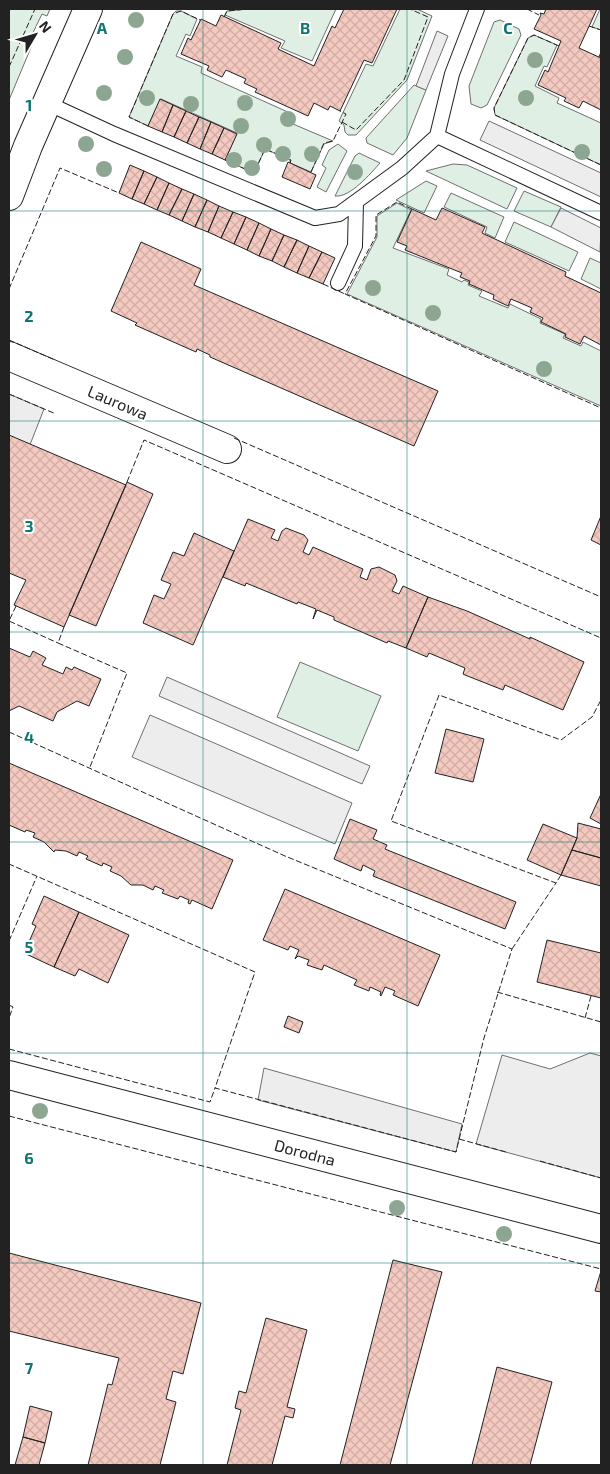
<svg xmlns="http://www.w3.org/2000/svg" width="610" height="1474" font-family="'Exo 2',sans-serif">
<style>
.green{fill:#e0efe3;stroke:#6f6f6f}
.parking{fill:#ededed;stroke:#6f6f6f}
.building{fill:url(#building-cross-hatch);stroke:#222}
.lines{fill:none;stroke-linecap:round;stroke-linejoin:round}
.service-casing{stroke:#222;stroke-width:16}
.minor-casing{stroke:#222;stroke-width:30}
.tertiary-casing{stroke:#222;stroke-width:30}
.service{stroke:#fff;stroke-width:14}
.minor{stroke:#fff;stroke-width:28}
.tertiary{stroke:#fff;stroke-width:28}
.fence{stroke:#222;stroke-width:1;stroke-dasharray:6 2.5;stroke-linecap:butt}
.tree{fill:#8da692}
.grid{fill:none;stroke:#0f766e;stroke-width:1;stroke-opacity:0.55}
.labels{text-anchor:middle;dominant-baseline:central;stroke-width:4;stroke-linejoin:round;paint-order:stroke}
.street-label{font-size:16px;fill:#222;stroke:#fff}
.grid-label{font-size:16px;text-anchor:middle;font-weight:bold;fill:#0f766e;stroke:#fff;stroke-width:4;stroke-linejoin:round;paint-order:stroke}
</style>
<defs>
<pattern id="building-cross-hatch" width="8" height="8" patternUnits="userSpaceOnUse" patternTransform="scale(1.25)"><rect width="8" height="8" fill="#f3c9c0"/><path d="M0 0l8 8M0 8l8-8" fill="none" stroke="#d0aca5"/></pattern>
</defs>
<rect width="100%" height="100%" fill="#fff"/>
<path class="green" d="M9,9H50L47,16L42,14L28,43L32,45L9,100Z
M248,9H336L312,61L281,48L285,41L225,15L227,11Z
M400,9H417L432,16L407,80L356,135H348L345,132L344,125L339,121L366,64L373,66Z
M600,9H601V30L592,27Z
M176,11H181L197,19L190,36L186,34L176,56L202,67L201,73L290,113L286,121L333,141L324,144L311,172L290,163V160L265,149L254,173L225,160L237,133L161,99L148,126L129,117L173,14Z
M500,20L519,29L521,35L487,105L481,108L471,104L469,86L494,22Z
M534,35L557,45L547,67L544,66L535,86L559,98L557,103L601,123V165L495,115L494,108L528,38Z
M414,85L426,90L407,138L393,155L367,143L366,138Z
M338,144L347,151L326,192L317,187L326,168L322,165L329,150Z
M359,153L380,163C371,173 350,198 335,196L355,156Z
M453,164L467,165L517,188L507,209L426,171Z
M426,181L437,186L424,213L396,200Z
M524,191L561,207L551,227L514,211Z
M451,193L504,217L495,238L485,233L487,227L444,207Z
M397,203L411,210L393,248L449,269L447,275L462,282L464,280L469,282L468,285L482,291L479,296L508,308L510,304L541,319L540,323L565,334L563,338L581,346L583,342L601,351V406L347,294L377,237V216Z
M514,222L578,252L569,271L505,242Z
M590,258L601,263V289L581,279Z
M300,662L381,696L358,751L277,717Z"/>
<path class="parking" d="M437,31L448,36L426,90L416,86Z
M489,121L601,173V197L480,140Z
M561,208L601,228L600,252L551,227Z
M9,394L44,409L9,498Z
M167,677L370,766L362,784L159,696Z
M150,715L352,803L335,844L132,757Z
M590,1053L601,1056V1178L476,1144L502,1055L550,1069Z
M264,1068L462,1124L456,1152L258,1100Z"/>
<path class="building" d="M344,9H397L372,63L364,60L340,111L330,106L328,110L314,103L308,116L255,92L257,89L244,83L246,79L226,70L222,77L207,70L209,66L181,54L188,38L191,40L201,19L216,26L221,15L281,43L278,49L314,66L332,26L335,28Z
M546,9H597L579,48L601,58V110L583,101L579,108L564,101L566,98L538,85L545,70L548,72L561,41L534,29L541,15L540,13L544,14Z
M160,99L173,105L162,132L148,126Z
M173,105L186,111L174,137L162,132Z
M186,111L199,117L187,143L174,137Z
M199,117L211,122L200,149L187,143Z
M211,122L224,128L212,154L200,149Z
M224,128L237,134L225,160L212,154Z
M288,162L316,175L310,189L282,177Z
M130,165L144,171L132,199L119,193Z
M144,171L157,177L144,204L132,199Z
M157,177L169,183L157,210L144,204Z
M169,183L182,189L169,215L157,210Z
M182,189L194,194L182,221L169,215Z
M194,194L207,200L195,227L182,221Z
M207,200L219,206L208,232L195,227Z
M219,206L233,212L221,238L208,232Z
M442,208L485,227L482,233L566,272L565,276L601,293V345L584,336L580,344L565,337L566,334L541,322L543,318L530,312L532,308L511,299L508,306L493,299L494,295L469,284L470,281L460,277L462,273L405,250L407,246L397,242L412,209L436,220Z
M233,212L246,217L234,244L221,238Z
M246,217L259,223L247,250L234,244Z
M259,223L271,229L259,256L247,250Z
M271,229L284,235L272,261L259,256Z
M284,235L297,240L284,267L272,261Z
M297,240L309,246L297,273L284,267Z
M141,242L201,269L194,285L438,391L414,446L210,357V355L197,349L196,352L135,325L137,323L111,311Z
M309,246L322,252L309,278L297,273Z
M322,252L335,258L323,284L309,278Z
M9,435L126,485L64,627L14,605L26,580L9,573Z
M127,482L153,494L96,626L69,615Z
M601,516V545L591,540Z
M248,519L275,530L271,538L278,541L282,531L286,528L304,535L308,540L303,552L309,555L313,547L363,569L360,577L367,580L371,569L379,567L395,575L397,581L392,591L399,594L403,586L428,597L406,648L388,641L387,643L334,620V617L317,610L313,619L316,609L298,602L297,604L246,583L245,586L223,577Z
M194,533L234,551L193,645L143,623L154,595L164,599L171,584L161,580L173,552L184,556Z
M428,597L467,611L530,639V637L584,662L563,710L505,685L503,690L465,675L463,674L465,668L429,653L427,657L406,648Z
M9,648L30,657L33,651L46,658L42,665L63,674L66,667L72,670L74,667L101,679L89,706L77,701L57,712L53,721L19,706L9,711Z
M446,729L484,739L473,782L435,773Z
M9,763L233,860L212,909L192,900L190,904L188,903L189,900L180,896L178,899L162,893L164,890L155,886L153,890L143,885H131L121,876L110,871L112,867L103,863L102,866L86,859L88,856L79,852L77,856L66,851L55,850L54,852L44,842L33,837L35,833L26,830L25,832L9,825Z
M601,794V824L590,818Z
M350,819L377,830L373,839L387,845L385,849L516,902L505,929L373,876L375,871L363,865L361,871L334,859Z
M578,823L601,829V858L572,850L577,838Z
M543,824L577,838L561,875L527,860Z
M572,850L601,858V886L561,875Z
M285,889L440,955L418,1006L393,995L395,991L385,987L381,996L380,995L381,992L370,987L369,991L354,985L357,980L324,965L322,970L307,965L309,960L298,956L295,959L299,950L290,946L288,950L263,940Z
M44,896L79,912L54,967L24,953L36,926L32,924Z
M79,912L129,935L108,983L79,969L75,976L54,967Z
M547,940L601,953V998L537,982Z
M288,1016L303,1022L299,1033L284,1027Z
M9,1253L201,1303L183,1374L173,1371L166,1399L176,1402L160,1465H88L108,1384L112,1385L119,1358L9,1331Z
M393,1260L442,1272L390,1465H340Z
M601,1271V1292L595,1291Z
M266,1318L307,1330L287,1407L295,1409L293,1418L285,1416L272,1465H227L241,1410L235,1408L239,1391L246,1393Z
M497,1367L552,1382L530,1465H472Z
M30,1406L52,1412L45,1443L23,1437Z
M23,1437L45,1443L39,1465H15Z"/>
<g class="lines">
<g class="service-casing">
<path id="service" d="M47,103L114,134L315,218L339,214L402,168L437,136L452,74L477,9
M437,136L601,213
M338,283L355,246L356,202"/>
</g>
<g class="minor-casing">
<path id="minor" d="M9,356L227,449"/>
</g>
<g class="tertiary-casing">
<path id="tertiary" d="M9,196L28,146L88,9
M9,1075L601,1229"/>
</g>
<use href="#service" class="service"/>
<use href="#minor" class="minor"/>
<use href="#tertiary" class="tertiary"/>
<path class="fence" d="M527,9L539,15
M224,17L227,11L248,9
M589,26L601,30
M559,46L534,35L528,38L494,108L495,115L601,165
M599,57L601,52
M9,67L35,9
M342,122L356,130L404,80L428,17L410,9
M148,126L129,117L173,14L181,11L200,20
M225,160L254,173L265,149L291,160L290,163
M311,172L324,143L333,141L346,114L340,111
M412,209L397,202L376,215V236L345,294L601,408
M323,284L345,294
M9,289L60,168L119,193
M9,340L55,360
M9,394L56,414
M234,438L601,597
M127,482L144,440L601,638
M16,606L9,621L58,643
M64,627L58,643L127,673L90,767
M9,732L285,856L512,949L484,1038L456,1152L215,1088L255,972L9,864
M561,875L556,883L391,821L439,695L561,740L592,717L601,700
M9,941L37,876
M512,949L556,883
M497,992L601,1022
M9,1005L13,1007L9,1018
M585,1018L591,996
M9,1049L210,1102L215,1088
M9,1116L601,1269
M459,1139L506,1152
M540,1161L601,1178"/>
</g>
<g class="tree">
<circle cx="136" cy="20" r="8"/>
<circle cx="125" cy="57" r="8"/>
<circle cx="535" cy="60" r="8"/>
<circle cx="104" cy="93" r="8"/>
<circle cx="147" cy="98" r="8"/>
<circle cx="526" cy="98" r="8"/>
<circle cx="245" cy="103" r="8"/>
<circle cx="191" cy="104" r="8"/>
<circle cx="288" cy="119" r="8"/>
<circle cx="241" cy="126" r="8"/>
<circle cx="86" cy="144" r="8"/>
<circle cx="264" cy="145" r="8"/>
<circle cx="582" cy="152" r="8"/>
<circle cx="283" cy="154" r="8"/>
<circle cx="312" cy="154" r="8"/>
<circle cx="234" cy="160" r="8"/>
<circle cx="252" cy="168" r="8"/>
<circle cx="104" cy="169" r="8"/>
<circle cx="355" cy="172" r="8"/>
<circle cx="373" cy="288" r="8"/>
<circle cx="433" cy="313" r="8"/>
<circle cx="544" cy="369" r="8"/>
<circle cx="40" cy="1111" r="8"/>
<circle cx="397" cy="1208" r="8"/>
<circle cx="504" cy="1234" r="8"/>
</g>
<path class="grid" d="M203,9V1465M407,9V1465M9,211H601M9,421H601M9,632H601M9,842H601M9,1053H601M9,1263H601"/>
<g class="labels">
<g class="street-label">
<text transform="translate(118 402) rotate(23)">Laurowa</text>
<text transform="translate(305 1152) rotate(15)">Dorodna</text>
</g>
</g>
<g class="grid-label">
<text x="102" y="34">A</text>
<text x="305" y="34">B</text>
<text x="508" y="34">C</text>
<text x="29" y="111">1</text>
<text x="29" y="322">2</text>
<text x="29" y="532">3</text>
<text x="29" y="743">4</text>
<text x="29" y="953">5</text>
<text x="29" y="1164">6</text>
<text x="29" y="1374">7</text>
</g>
<rect width="610" height="1474" fill="none" stroke="#222222" stroke-width="20"/>
<g transform="translate(35 35) rotate(52)" stroke="#ffffff" stroke-width="4" paint-order="stroke">
<path d="M0-4L9 19L0 12L-9 19Z" fill="#222222"/>
<text y="-8" font-size="14" font-weight="bold" text-anchor="middle" fill="#222222">N</text>
</g>
</svg>
